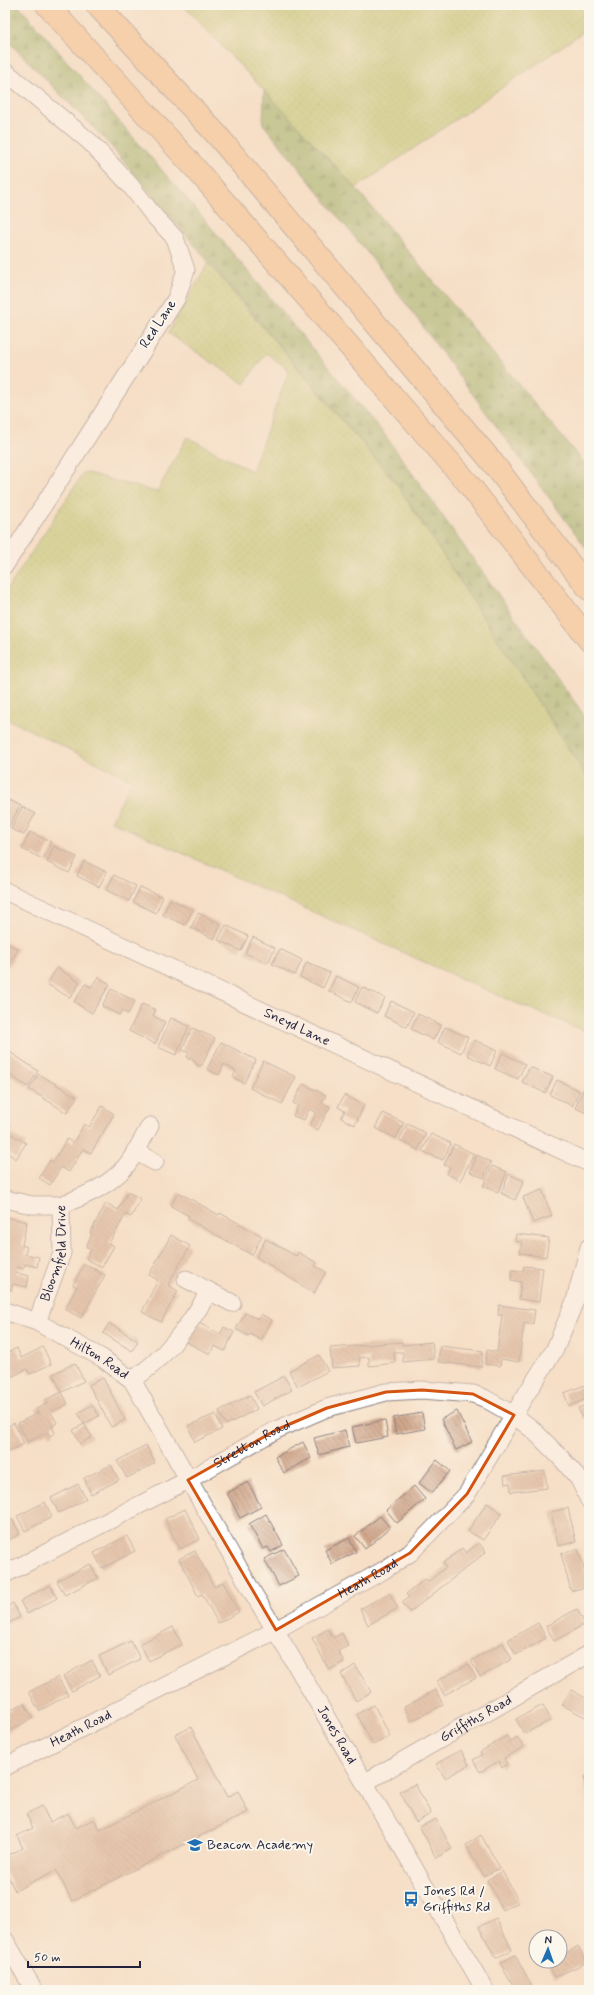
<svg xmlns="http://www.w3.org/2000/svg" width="594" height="1995" font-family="Mynerve,sans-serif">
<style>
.grass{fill:url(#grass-dots);stroke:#6c7350}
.forest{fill:url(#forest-firs);stroke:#59664b}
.building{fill:url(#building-back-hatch)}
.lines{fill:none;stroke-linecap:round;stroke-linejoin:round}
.minor-casing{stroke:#8c8080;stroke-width:19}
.highway-casing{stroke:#8c8080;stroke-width:24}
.minor{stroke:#fff;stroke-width:17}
.highway{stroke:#f6be87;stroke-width:22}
.marked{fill:none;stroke:#d45411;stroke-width:3;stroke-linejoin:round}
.labels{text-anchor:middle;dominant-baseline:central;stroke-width:4;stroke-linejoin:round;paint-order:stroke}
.street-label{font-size:14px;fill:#22223b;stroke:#fbf7ec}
.poi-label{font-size:14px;fill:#22223b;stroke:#fbf7ec;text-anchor:start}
</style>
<defs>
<pattern id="grass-dots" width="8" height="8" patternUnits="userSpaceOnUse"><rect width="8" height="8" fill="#b5c466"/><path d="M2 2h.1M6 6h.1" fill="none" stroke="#9ba859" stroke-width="1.8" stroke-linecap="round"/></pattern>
<pattern id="forest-firs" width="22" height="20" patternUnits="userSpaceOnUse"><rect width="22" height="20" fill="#90aa5b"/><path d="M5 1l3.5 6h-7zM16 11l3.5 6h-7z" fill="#758a4c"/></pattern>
<pattern id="building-back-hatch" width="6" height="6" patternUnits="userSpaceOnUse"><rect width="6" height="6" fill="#d1a78c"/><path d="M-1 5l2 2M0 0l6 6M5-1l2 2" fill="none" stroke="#a98874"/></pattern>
</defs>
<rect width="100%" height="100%" fill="#fbf7ec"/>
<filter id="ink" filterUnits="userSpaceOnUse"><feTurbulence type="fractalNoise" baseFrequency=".025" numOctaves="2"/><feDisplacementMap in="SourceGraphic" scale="8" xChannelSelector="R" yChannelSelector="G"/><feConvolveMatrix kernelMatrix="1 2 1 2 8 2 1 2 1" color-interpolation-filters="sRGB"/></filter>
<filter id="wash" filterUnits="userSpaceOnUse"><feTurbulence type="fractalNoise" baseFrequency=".012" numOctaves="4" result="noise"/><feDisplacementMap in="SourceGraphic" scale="16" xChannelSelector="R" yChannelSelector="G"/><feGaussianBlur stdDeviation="0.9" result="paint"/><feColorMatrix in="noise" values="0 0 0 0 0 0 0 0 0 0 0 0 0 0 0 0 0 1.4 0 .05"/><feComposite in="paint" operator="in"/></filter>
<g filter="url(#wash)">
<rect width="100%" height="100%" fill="#f6dfc6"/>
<path class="grass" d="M183,5H589V28L356,188Z
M208,263L396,483L589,780V1033L504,998L111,821L132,780L5,718V593L84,472L157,492L187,437L252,471L289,370L266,353L244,384L168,333Z"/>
<path class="forest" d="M5,5H18L195,208L385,435L589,722V780L396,483L107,142L5,38Z
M264,90L356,188L589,469V552L378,266L263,124Z"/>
<g id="blocks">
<path class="building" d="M7,799L20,806L9,827L5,826V803Z
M22,807L35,814L24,835L11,829Z
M30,832L51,842L43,859L22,849Z
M54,846L77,857L69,873L47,862Z
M84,861L107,872L99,887L77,876Z
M114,875L136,886L129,901L106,890Z
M140,887L163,897L156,913L133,902Z
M170,899L193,910L185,925L163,915Z
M198,913L221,924L214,939L191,928Z
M226,925L248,936L241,951L218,940Z
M253,937L275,948L268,963L245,953Z
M5,942L18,949L9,966L5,964Z
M280,949L302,960L295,975L272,964Z
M307,962L330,973L323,988L300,977Z
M57,968L80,982L70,998L47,984Z
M336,976L359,987L352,1002L329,991Z
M98,977L110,984L92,1013L74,1002L85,984L91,987Z
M362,987L385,998L377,1013L355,1002Z
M111,989L135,1001L128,1014L122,1011L119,1015L102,1006Z
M391,1001L414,1012L407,1027L384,1016Z
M142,1004L156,1010L153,1016L165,1022L155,1044L129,1031Z
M418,1014L441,1025L433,1040L411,1029Z
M171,1018L189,1026L176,1055L158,1047Z
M445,1027L468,1037L461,1053L438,1042Z
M192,1028L215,1038L202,1065L199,1066L194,1062V1059H188L187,1056L189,1053L182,1050Z
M475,1040L497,1051L490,1066L467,1055Z
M221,1042L256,1060L244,1083L233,1077L236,1071L224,1064L219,1075L207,1069Z
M7,1050L38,1071L28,1087L5,1072Z
M502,1053L525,1064L518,1079L495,1069Z
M263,1061L296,1077L282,1104L250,1088Z
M530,1067L553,1077L545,1093L522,1082Z
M39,1074L77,1097L67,1113L29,1089Z
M557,1080L580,1091L572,1106L550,1095Z
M303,1084L326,1095L322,1103L330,1107L318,1130L310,1126L316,1112L309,1109L304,1120L293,1116L298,1106L293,1103Z
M583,1090L589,1093V1114L575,1108Z
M344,1095L364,1105L355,1125L341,1118L345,1111L338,1107Z
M102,1106L114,1114L91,1153L83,1149L69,1172L61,1167L50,1185L39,1178L50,1160L53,1162L67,1139L73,1143L84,1124L89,1127Z
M383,1113L404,1123L396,1138L375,1128Z
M5,1122L11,1126L8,1132L26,1143L16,1159L5,1151Z
M407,1124L426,1133L418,1150L399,1140Z
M431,1134L451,1143L443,1160L422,1151Z
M454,1144L474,1154L460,1181L447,1174L450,1167L444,1165Z
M477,1155L491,1162L484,1178L470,1172Z
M492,1166L507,1172L498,1192L483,1186Z
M509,1174L524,1181L515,1200L501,1193Z
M542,1190L552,1216L533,1223L523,1197Z
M128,1192L141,1199L131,1217L126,1214L109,1243L114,1246L102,1267L86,1259L91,1250L86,1247L92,1234L90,1233L106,1203L118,1210Z
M178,1192L219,1215L220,1213L262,1236L252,1255L188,1219L189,1216L171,1206Z
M6,1217L27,1222L22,1245L27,1247L25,1254L39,1257L37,1267L25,1264L23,1269L17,1267L16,1273L29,1276L27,1287L13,1284L11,1290L5,1288Z
M516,1234L549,1238L546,1257L520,1253L522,1242L515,1241Z
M171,1235L190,1246L168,1285L178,1291L161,1322L142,1312L158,1280L149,1275Z
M266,1239L296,1256L298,1252L317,1263L315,1266L326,1272L314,1293L256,1257Z
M84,1264L105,1275L81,1318L65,1309L77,1287L73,1285Z
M524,1266L543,1268L539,1302L519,1299L521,1282L511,1280L512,1270L523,1271Z
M499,1305L535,1310L533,1324L524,1323L519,1362L501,1359L500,1366L485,1364L487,1350L497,1352L502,1315H498Z
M245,1313L258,1319L261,1314L272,1320L261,1340L250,1334L248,1336L236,1329Z
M197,1322L220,1334L224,1327L234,1332L225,1351L214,1346L210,1354L186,1342Z
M109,1323L138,1341L132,1351L103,1333Z
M402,1342V1345L432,1342L434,1359L403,1362V1352H394L395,1363L369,1366V1357L359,1358L360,1366L332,1368L330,1348Z
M440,1346L483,1351L481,1367L438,1362Z
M43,1347L51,1364L30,1374L27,1369L7,1379L5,1375V1354L17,1348L21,1358Z
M319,1355L328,1371L298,1387L289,1371Z
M75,1363L84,1381L62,1392L68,1404L51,1412L57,1423L52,1426L55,1433L50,1436L48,1432L28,1442L18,1423L38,1413L36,1409L47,1404L45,1400L62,1392L53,1374Z
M284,1376L292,1390L262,1406L254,1392Z
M103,1378L125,1420L111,1427L89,1385Z
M585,1385L589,1398L569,1406L564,1393Z
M250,1395L257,1409L226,1425L219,1411Z
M589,1404V1417L583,1419L578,1408Z
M92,1405L99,1416L84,1424L92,1437L80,1444L73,1430L84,1424L78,1413Z
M457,1411L472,1442L456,1450L441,1419Z
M422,1413L425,1429L396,1434L393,1418Z
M215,1414L222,1429L195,1442L188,1426Z
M385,1420L388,1437L356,1443L352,1427Z
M14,1423L24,1444L5,1453V1428Z
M345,1430L349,1447L319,1455L314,1438Z
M303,1442L311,1458L284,1473L275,1457Z
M146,1445L155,1463L127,1478L117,1461Z
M437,1460L450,1471L432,1493L419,1483Z
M111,1465L119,1480L91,1494L84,1478Z
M545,1471L547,1488L511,1492L510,1483L505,1484L504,1476Z
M248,1482L261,1507L240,1518L227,1493Z
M78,1484L86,1499L59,1513L51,1498Z
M414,1486L425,1499L397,1523L386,1510Z
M45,1502L52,1517L25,1531L17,1516Z
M487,1503L502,1513L483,1540L468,1531Z
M568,1508L576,1542L558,1546L551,1512Z
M185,1509L200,1539L180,1549L165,1519Z
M266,1514L283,1545L271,1552L268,1547L263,1549L249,1524Z
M380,1516L390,1528L365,1549L355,1536Z
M12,1519L20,1534L5,1542V1523Z
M127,1536L135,1551L102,1568L94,1553Z
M349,1538L356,1552L332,1564L325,1550Z
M479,1543L486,1552L410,1612L402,1602L409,1597L406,1594L425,1579L428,1582L446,1567L443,1563L462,1548L466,1553Z
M284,1549L299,1576L279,1586L264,1559Z
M578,1549L589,1586L571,1591L561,1554Z
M195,1551L214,1587L223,1582L239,1612L218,1623L202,1594L198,1596L179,1559Z
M90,1564L98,1578L65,1595L57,1581Z
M50,1585L57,1598L27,1614L20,1601Z
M389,1593L398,1608L368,1625L360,1609Z
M13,1603L20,1617L5,1625V1608Z
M577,1609L585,1624L554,1641L546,1626Z
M538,1623L546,1638L516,1655L508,1640Z
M173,1627L182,1644L149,1661L140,1644Z
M328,1629L333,1638L342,1633L348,1646L338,1651L344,1662L329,1670L312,1638Z
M131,1641L140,1659L108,1675L99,1656Z
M503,1643L512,1659L480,1677L471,1661Z
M92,1660L100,1676L72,1691L63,1676Z
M469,1664L476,1678L444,1695L437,1681Z
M355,1665L371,1692L356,1701L341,1674Z
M58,1677L68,1695L39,1711L29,1692Z
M436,1690L443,1705L411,1721L404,1707Z
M571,1690L589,1700V1719L562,1705Z
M24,1703L33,1718L5,1733V1713Z
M374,1705L390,1736L373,1745L357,1714Z
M543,1705L551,1720L524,1734L516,1719Z
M191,1727L227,1797L238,1791L248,1812L72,1901L56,1870L15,1891L5,1870V1857L23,1848L17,1836L33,1828L26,1814L42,1806L50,1822L68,1813L76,1828L94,1819L100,1830L198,1780L175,1735Z
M507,1736L510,1742L517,1737L524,1747L504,1758L507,1764L502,1768L499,1761L480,1772L473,1760L482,1755L480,1752Z
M461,1750L469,1765L445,1778L436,1764Z
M589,1776V1803H588L584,1777Z
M415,1784L431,1814L416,1822L400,1792Z
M436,1819L452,1849L436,1858L420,1827Z
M481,1835L500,1868L484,1876L466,1845Z
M502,1871L519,1902L503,1910L487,1880Z
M496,1918L512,1950L496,1958L479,1927Z
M578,1946L587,1962L555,1977L548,1963L552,1961H560V1957Z
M515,1955L532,1986L524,1990H515L500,1963Z"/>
</g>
</g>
<g filter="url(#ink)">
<use href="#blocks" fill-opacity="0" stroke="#8c8080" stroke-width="1"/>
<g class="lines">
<g class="minor-casing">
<g id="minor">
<path d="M5,71L90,142L130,185L154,216L175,238L186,270L176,299L5,565"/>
<path id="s1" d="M5,891L589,1163"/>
<path d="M135,1151L155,1162"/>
<path d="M5,1199L32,1205H61"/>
<path d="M186,1279L232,1303"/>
<path id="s2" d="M5,1311L37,1322L102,1358L132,1380L253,1593L296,1665L485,1990"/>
<path id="s3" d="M37,1322L62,1253L61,1205C85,1196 109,1186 126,1166C136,1154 142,1139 150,1126"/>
<path d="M132,1380C163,1361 192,1322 209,1291"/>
<path id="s4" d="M5,1574L188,1480L276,1430L327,1408L386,1392L422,1390L473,1394L484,1398L514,1415L533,1430L561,1458L579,1479L589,1500"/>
<path id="s5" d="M5,1767L276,1630L384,1570L410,1553L467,1494L525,1396L555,1349L575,1301L589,1247"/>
<path id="s6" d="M364,1783L589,1654"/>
<path d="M5,1940L34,1990"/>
</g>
</g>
<g class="highway-casing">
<path id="highway" d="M47,5L195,168L467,482L589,640
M97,5L217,135L493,463L589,589"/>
</g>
<use href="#minor" class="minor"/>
<use href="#highway" class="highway"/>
</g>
</g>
<path d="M0 0H594V1995H0ZM422,1390L473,1394L514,1415L467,1494L410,1553L276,1630L188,1480L276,1430L327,1408L386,1392Z" fill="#f6dfc6" fill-opacity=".55" fill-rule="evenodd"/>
<path class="marked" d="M422,1390L473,1394L514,1415L467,1494L410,1553L276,1630L188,1480L276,1430L327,1408L386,1392Z"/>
<defs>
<g id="school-bare" transform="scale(1.2)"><path d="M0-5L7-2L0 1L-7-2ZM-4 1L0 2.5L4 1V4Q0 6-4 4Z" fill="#1f6fb2" stroke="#fbf7ec" stroke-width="2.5" paint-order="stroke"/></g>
<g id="bus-bare" transform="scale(1.2)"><path d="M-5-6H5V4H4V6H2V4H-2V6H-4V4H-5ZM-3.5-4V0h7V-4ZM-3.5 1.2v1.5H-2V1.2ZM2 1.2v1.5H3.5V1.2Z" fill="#1f6fb2" stroke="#fbf7ec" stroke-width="2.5" paint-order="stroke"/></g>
</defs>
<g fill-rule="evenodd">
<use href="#school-bare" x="195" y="1845"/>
<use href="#bus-bare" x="411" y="1899"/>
</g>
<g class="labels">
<g class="street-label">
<text transform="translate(158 324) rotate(-57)">Red Lane</text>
<text stroke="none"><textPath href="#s1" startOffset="322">Sneyd Lane</textPath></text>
<text stroke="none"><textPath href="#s3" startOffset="72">Bloomfield Drive</textPath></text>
<text stroke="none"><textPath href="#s2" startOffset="106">Hilton Road</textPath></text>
<text stroke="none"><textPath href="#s4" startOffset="279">Stretton Road</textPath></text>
<text stroke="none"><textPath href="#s5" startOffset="409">Heath Road</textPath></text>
<text stroke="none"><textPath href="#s6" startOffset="129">Griffiths Road</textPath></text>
<text stroke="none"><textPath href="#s5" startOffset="85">Heath Road</textPath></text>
<text stroke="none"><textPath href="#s2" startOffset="555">Jones Road</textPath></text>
</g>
<g class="poi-label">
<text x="207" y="1845">Beacon Academy</text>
<text x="423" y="1891">Jones Rd /<tspan x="423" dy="16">Griffiths Rd</tspan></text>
</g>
</g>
<rect width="594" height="1995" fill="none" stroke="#fbf7ec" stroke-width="20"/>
<g transform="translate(548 1949) rotate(2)"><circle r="19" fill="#fbf7ec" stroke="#a4a2a5"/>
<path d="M0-3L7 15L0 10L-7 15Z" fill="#1f6fb2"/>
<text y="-6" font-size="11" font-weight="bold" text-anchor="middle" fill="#22223b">N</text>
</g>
<path d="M28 1961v6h112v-6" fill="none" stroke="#22223b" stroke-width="2"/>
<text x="34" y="1961" font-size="12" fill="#22223b" stroke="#fbf7ec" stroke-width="3" paint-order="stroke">50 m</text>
</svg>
